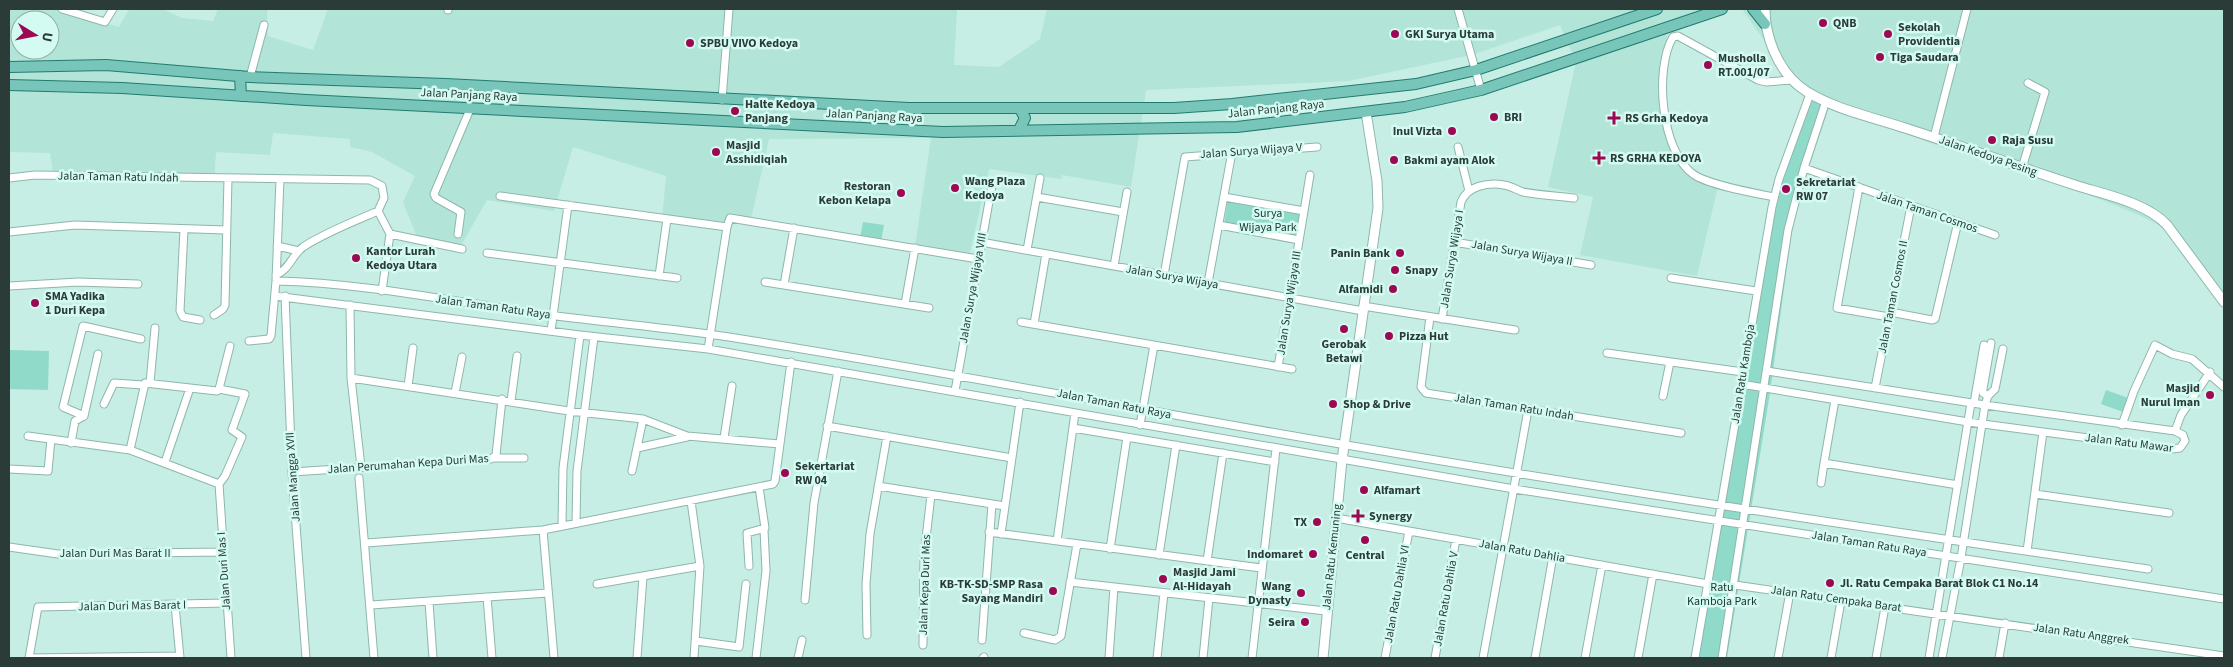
<svg xmlns="http://www.w3.org/2000/svg" width="2233" height="667" font-family="'Source Sans 3',sans-serif">
<style>
.built{fill:#b2e4d8;fill-rule:evenodd}
.green{fill:#90daca}
.lines{fill:none;stroke-linecap:round;stroke-linejoin:round}
.minor-casing{stroke:#8fb6ad;stroke-width:9}
.tertiary-casing{stroke:#8fb6ad;stroke-width:11}
.primary-casing{stroke:#237b6e;stroke-width:12}
.minor{stroke:#fff;stroke-width:7}
.tertiary{stroke:#fff;stroke-width:9}
.primary{stroke:#78c5b9;stroke-width:10}
.poi-dot{fill:#9d0853;stroke:#d3fbf2;stroke-width:2}
.labels{text-anchor:middle;dominant-baseline:central;stroke-width:5;stroke-linejoin:round;paint-order:stroke}
.poi-label{font-size:12px;font-weight:bold;fill:#2b3b37;stroke:#d3fbf2;text-anchor:start}
.street-label{font-size:12px;fill:#2b3b37;stroke:#d3fbf2}
.park-label{font-size:12px;fill:#213934;stroke:#d3fbf2}
</style>
<rect width="100%" height="100%" fill="#c6eee5"/>
<path class="built" d="M9,9H59L119,27L129,9H163L182,18L213,21L218,9H267L268,36L313,50L328,9H957L954,65L999,67L1040,39L1047,9H1713L1668,32L1660,70L1667,128L1687,172L1718,186L1697,276L1580,255L1593,197L1548,187L1576,62L1560,25L1475,54L1349,81L1146,90L1131,187L1062,175L1061,179L989,169L969,257L915,246L931,138L769,139L750,224L662,219L666,176L573,147L554,211L487,200L458,251L419,242L403,202L415,176L372,152L350,147V139L273,133L270,155L216,152L214,182L54,179L50,153L9,152ZM20,20H50V50H20Z
M1742,9H2224V307L2162,227L2139,215L2062,184L1947,149L1804,97Z"/>
<path class="green" d="M1804,97L1829,107L1795,207L1770,393L1727,658H1695L1775,198Z
M1228,199L1300,213L1295,238L1224,225Z
M863,222L884,225L880,247L859,243Z
M9,350L49,351L48,390L9,389Z
M2106,390L2128,398L2123,412L2101,404Z"/>
<g class="lines">
<g class="minor-casing">
<path id="minor" d="M62,9L105,22L113,9
M1458,9L1481,90
M448,10V9
M250,77L264,25
M722,100L729,9
M1934,137L1967,9
M1458,147L1469,191
M1804,168L1995,235
M2022,168L2045,92L2028,83
M9,178L35,175L370,180L382,186L384,198L378,211C353,222 326,232 303,247C292,255 289,270 276,275
M1859,187L1837,308L1889,317
M500,196L727,227
M1037,197L1123,212
M1224,197L1304,211
M1774,197C1754,193 1708,185 1693,174C1661,151 1654,69 1673,37L1678,36L1758,80L1766,82L1792,80
M378,211L390,234
M1219,225L1299,240
M184,229L180,311L183,317L200,320
M9,232L75,225L226,230
M458,234L461,212L436,198L434,194L471,107
M981,242L1363,311
M1454,242L1591,265
M277,246L299,251
M1027,250L1040,178
M487,253L677,278
M1114,266L1127,192
M1164,275L1185,157L1317,147
M659,276L667,219
M1671,278L1756,291
M276,281C367,283 459,303 550,315C609,323 670,328 729,337C867,359 1005,384 1142,409C1476,470 1812,520 2148,569
M765,282L929,308
M1208,283L1232,152
M784,285L794,228
M9,286L78,282L138,284
M382,291L390,234L462,249
M275,296L580,335L708,349L1514,489L2224,599
M285,296L292,472L306,658
M905,304L915,248
M350,305L351,378L361,467
M1363,306L1515,330
M1890,312L1932,320L1935,319L1958,222
M214,315L223,309L225,305L228,178
M1430,317L1421,387L1426,393L1681,433
M1442,319L1461,202C1467,186 1488,182 1504,185C1511,186 1517,190 1523,192C1539,195 1557,196 1574,198
M1021,322L1292,369
M1034,324L1046,254
M551,331L568,205
M249,341L269,339L271,336L276,281L280,179
M708,349L727,227L730,218L978,259
M1607,353L1743,372
M1278,367L1310,175
M351,378L569,411L643,419L687,436L780,444
M150,383L155,328
M1741,384L1968,422L2172,449L2180,448L2185,441L2183,435L2175,431L1985,405L1767,371
M408,386L413,348
M1875,388L1911,206
M955,391L992,185
M455,393L462,357
M1663,396L1670,362
M1988,396L1983,393V389L1991,343
M1835,400L1824,463L1958,485
M511,401L517,356
M1974,403L1984,345
M104,404L114,383L143,385
M84,416L63,407L83,326L141,339
M1140,425L1154,345
M2122,425L2134,391L2155,345L2172,354L2192,359L2224,387
M827,426L1012,458
M1073,428L1275,462
M2175,431L2181,415L2210,372
M28,436L130,450L219,484
M724,438L732,386
M71,443L75,421L84,416L98,354
M637,448L687,437
M130,450L145,383L217,391L219,389
M494,458H524
M165,462L190,388
M9,469L48,471L51,439
M632,471L643,419
M292,472L491,459L496,455L502,399
M359,478L374,658
M1821,483L1824,463
M219,484L231,658
M219,484L225,476L242,437L232,430L245,394L219,389L230,346
M878,486L1005,506
M2035,494L2169,513
M691,501L700,566L694,658
M1336,518L1708,584
M576,523L577,471L594,337
M562,526L563,468L580,335
M543,530L554,658
M989,532L1261,568
M1001,534L1020,402
M1057,541L1075,413
M366,543L543,530L773,484L775,481L791,362
M9,547L58,554L222,552
M1110,549L1127,437
M2027,551L2043,432
M1159,555L1176,445
M1207,561L1223,453
M749,566L747,533L765,528L759,487
M1070,582L1326,611
M597,584L700,566
M1735,585L2224,656
M487,597L492,658
M805,600L814,503L838,371
M429,602L433,658
M175,605L180,658
M371,605L548,593
M1024,633L1055,640L1061,636L1077,544
M867,635L866,584L870,534L887,436
M982,640L992,504
M696,641L739,647L746,584
M923,645L924,556L931,495
M29,658L38,607L226,603
M29,658L180,656
M637,658L643,577
M756,658L766,571L764,530
M798,658L802,640
M983,658L984,657
M1109,658L1114,587
M1157,658L1164,593
M1203,658L1209,598
M1252,658L1276,449
M1385,658L1409,531
M1435,658L1456,539
M1483,658L1528,410
M1535,658L1553,556
M1585,658L1602,565
M1638,658L1653,574
M1695,658L1772,207L1779,179L1810,94
M1722,658L1788,230L1804,168L1826,101
M1778,658L1790,592
M1831,658L1841,601
M1876,658L1885,607
M1929,658L1971,403
M1942,658L1961,558L1985,405L1988,396L1995,389L2003,349
M1999,658L2005,623"/>
</g>
<g class="tertiary-casing">
<path id="tertiary" d="M1765,9C1765,36 1777,68 1799,86C1825,107 1872,117 1905,128C1964,147 2022,168 2081,187C2108,195 2148,204 2167,225L2224,302
M1323,658L1342,460L1378,208L1377,181L1366,112"/>
</g>
<g class="primary-casing">
<path id="primary" d="M1753,9L1765,24
M9,67L106,65L250,77L446,84L909,108H1174L1232,104L1416,84L1476,70L1657,9
M240,76L241,96
M9,85L122,88L306,100L943,132L1237,127L1405,107L1481,90L1722,9
M1019,130L1025,118L1020,109"/>
</g>
<use href="#minor" class="minor"/>
<use href="#tertiary" class="tertiary"/>
<use href="#primary" class="primary"/>
</g>
<g class="poi-dot">
<circle cx="1823" cy="23" r="5"/>
<circle cx="1395" cy="34" r="5"/>
<circle cx="1888" cy="34" r="5"/>
<circle cx="690" cy="43" r="5"/>
<circle cx="1880" cy="57" r="5"/>
<circle cx="1708" cy="65" r="5"/>
<circle cx="735" cy="111" r="5"/>
<circle cx="1494" cy="117" r="5"/>
<path d="M1611.5 110.5h5v5h5v5h-5v5h-5v-5h-5v-5h5z"/>
<circle cx="1452" cy="131" r="5"/>
<circle cx="1992" cy="140" r="5"/>
<circle cx="716" cy="152" r="5"/>
<path d="M1596.5 150.5h5v5h5v5h-5v5h-5v-5h-5v-5h5z"/>
<circle cx="1394" cy="160" r="5"/>
<circle cx="955" cy="188" r="5"/>
<circle cx="1786" cy="189" r="5"/>
<circle cx="901" cy="193" r="5"/>
<circle cx="1400" cy="253" r="5"/>
<circle cx="356" cy="258" r="5"/>
<circle cx="1395" cy="270" r="5"/>
<circle cx="1393" cy="289" r="5"/>
<circle cx="35" cy="303" r="5"/>
<circle cx="1344" cy="329" r="5"/>
<circle cx="1389" cy="336" r="5"/>
<circle cx="2210" cy="395" r="5"/>
<circle cx="1333" cy="404" r="5"/>
<circle cx="785" cy="473" r="5"/>
<circle cx="1364" cy="490" r="5"/>
<path d="M1355.5 508.5h5v5h5v5h-5v5h-5v-5h-5v-5h5z"/>
<circle cx="1317" cy="522" r="5"/>
<circle cx="1365" cy="540" r="5"/>
<circle cx="1313" cy="554" r="5"/>
<circle cx="1163" cy="579" r="5"/>
<circle cx="1830" cy="583" r="5"/>
<circle cx="1053" cy="591" r="5"/>
<circle cx="1301" cy="593" r="5"/>
<circle cx="1305" cy="622" r="5"/>
</g>
<g class="labels">
<g class="poi-label">
<text x="1833" y="23">QNB</text>
<text x="1898" y="27">Sekolah<tspan x="1898" dy="14">Providentia</tspan></text>
<text x="1405" y="34">GKI Surya Utama</text>
<text x="700" y="43">SPBU VIVO Kedoya</text>
<text x="1890" y="57">Tiga Saudara</text>
<text x="1718" y="58">Musholla<tspan x="1718" dy="14">RT.001/07</tspan></text>
<text x="745" y="104">Halte Kedoya<tspan x="745" dy="14">Panjang</tspan></text>
<text x="1504" y="117">BRI</text>
<text x="1625" y="118">RS Grha Kedoya</text>
<text x="1442" y="131" text-anchor="end">Inul Vizta</text>
<text x="2002" y="140">Raja Susu</text>
<text x="726" y="145">Masjid<tspan x="726" dy="14">Asshidiqiah</tspan></text>
<text x="1610" y="158">RS GRHA KEDOYA</text>
<text x="1404" y="160">Bakmi ayam Alok</text>
<text x="965" y="181">Wang Plaza<tspan x="965" dy="14">Kedoya</tspan></text>
<text x="1796" y="182">Sekretariat<tspan x="1796" dy="14">RW 07</tspan></text>
<text x="891" y="186" text-anchor="end">Restoran<tspan x="891" dy="14">Kebon Kelapa</tspan></text>
<text x="366" y="251">Kantor Lurah<tspan x="366" dy="14">Kedoya Utara</tspan></text>
<text x="1390" y="253" text-anchor="end">Panin Bank</text>
<text x="1405" y="270">Snapy</text>
<text x="1383" y="289" text-anchor="end">Alfamidi</text>
<text x="45" y="296">SMA Yadika<tspan x="45" dy="14">1 Duri Kepa</tspan></text>
<text x="1399" y="336">Pizza Hut</text>
<text x="1344" y="344" text-anchor="middle">Gerobak<tspan x="1344" dy="14">Betawi</tspan></text>
<text x="2200" y="388" text-anchor="end">Masjid<tspan x="2200" dy="14">Nurul Iman</tspan></text>
<text x="1343" y="404">Shop &amp; Drive</text>
<text x="795" y="466">Sekertariat<tspan x="795" dy="14">RW 04</tspan></text>
<text x="1374" y="490">Alfamart</text>
<text x="1369" y="516">Synergy</text>
<text x="1307" y="522" text-anchor="end">TX</text>
<text x="1303" y="554" text-anchor="end">Indomaret</text>
<text x="1365" y="555" text-anchor="middle">Central</text>
<text x="1173" y="572">Masjid Jami<tspan x="1173" dy="14">Al-Hidayah</tspan></text>
<text x="1840" y="583">Jl. Ratu Cempaka Barat Blok C1 No.14</text>
<text x="1043" y="584" text-anchor="end">KB-TK-SD-SMP Rasa<tspan x="1043" dy="14">Sayang Mandiri</tspan></text>
<text x="1291" y="586" text-anchor="end">Wang<tspan x="1291" dy="14">Dynasty</tspan></text>
<text x="1295" y="622" text-anchor="end">Seira</text>
</g>
<g class="street-label">
<text transform="translate(469 95) rotate(3)">Jalan Panjang Raya</text>
<text transform="translate(1276 109) rotate(-6)">Jalan Panjang Raya</text>
<text transform="translate(874 116) rotate(3)">Jalan Panjang Raya</text>
<text transform="translate(1251 151) rotate(-4)">Jalan Surya Wijaya V</text>
<text transform="translate(1988 156) rotate(19)">Jalan Kedoya Pesing</text>
<text transform="translate(118 177) rotate(1)">Jalan Taman Ratu Indah</text>
<text transform="translate(1927 212) rotate(19)">Jalan Taman Cosmos</text>
<text transform="translate(1522 253) rotate(10)">Jalan Surya Wijaya II</text>
<text transform="translate(1452 259) rotate(-81)">Jalan Surya Wijaya I</text>
<text transform="translate(1172 277) rotate(10)">Jalan Surya Wijaya</text>
<text transform="translate(973 288) rotate(-80)">Jalan Surya Wijaya VIII</text>
<text transform="translate(1893 297) rotate(-79)">Jalan Taman Cosmos II</text>
<text transform="translate(1289 303) rotate(-81)">Jalan Surya Wijaya III</text>
<text transform="translate(493 307) rotate(8)">Jalan Taman Ratu Raya</text>
<text transform="translate(1743 374) rotate(-81)">Jalan Ratu Kamboja</text>
<text transform="translate(1114 404) rotate(11)">Jalan Taman Ratu Raya</text>
<text transform="translate(1514 407) rotate(9)">Jalan Taman Ratu Indah</text>
<text transform="translate(2129 443) rotate(7)">Jalan Ratu Mawar</text>
<text transform="translate(408 464) rotate(-4)">Jalan Perumahan Kepa Duri Mas</text>
<text transform="translate(293 477) rotate(-94)">Jalan Mangga XVII</text>
<text transform="translate(1869 544) rotate(9)">Jalan Taman Ratu Raya</text>
<text transform="translate(1522 551) rotate(10)">Jalan Ratu Dahlia</text>
<text x="115" y="553">Jalan Duri Mas Barat II</text>
<text transform="translate(1332 557) rotate(-84)">Jalan Ratu Kemuning</text>
<text transform="translate(224 571) rotate(-94)">Jalan Duri Mas I</text>
<text transform="translate(925 585) rotate(-88)">Jalan Kepa Duri Mas</text>
<text transform="translate(1397 594) rotate(-80)">Jalan Ratu Dahlia VI</text>
<text transform="translate(1446 599) rotate(-80)">Jalan Ratu Dahlia V</text>
<text transform="translate(1836 599) rotate(8)">Jalan Ratu Cempaka Barat</text>
<text transform="translate(132 606) rotate(-1)">Jalan Duri Mas Barat I</text>
<text transform="translate(2081 634) rotate(8)">Jalan Ratu Anggrek</text>
</g>
<g class="park-label">
<text x="1268" y="213">Surya<tspan x="1268" dy="14">Wijaya Park</tspan></text>
<text x="1722" y="587">Ratu<tspan x="1722" dy="14">Kamboja Park</tspan></text>
</g>
</g>
<rect width="2233" height="667" fill="none" stroke="#2b3b37" stroke-width="20"/>
<g transform="translate(35 35) rotate(100)"><circle r="24" fill="#d3fbf2" stroke="#90aea7"/>
<path d="M0-4L9 19L0 12L-9 19Z" fill="#9d0853"/>
<text y="-8" font-size="14" font-weight="bold" text-anchor="middle" fill="#2b3b37">U</text>
</g>
</svg>
